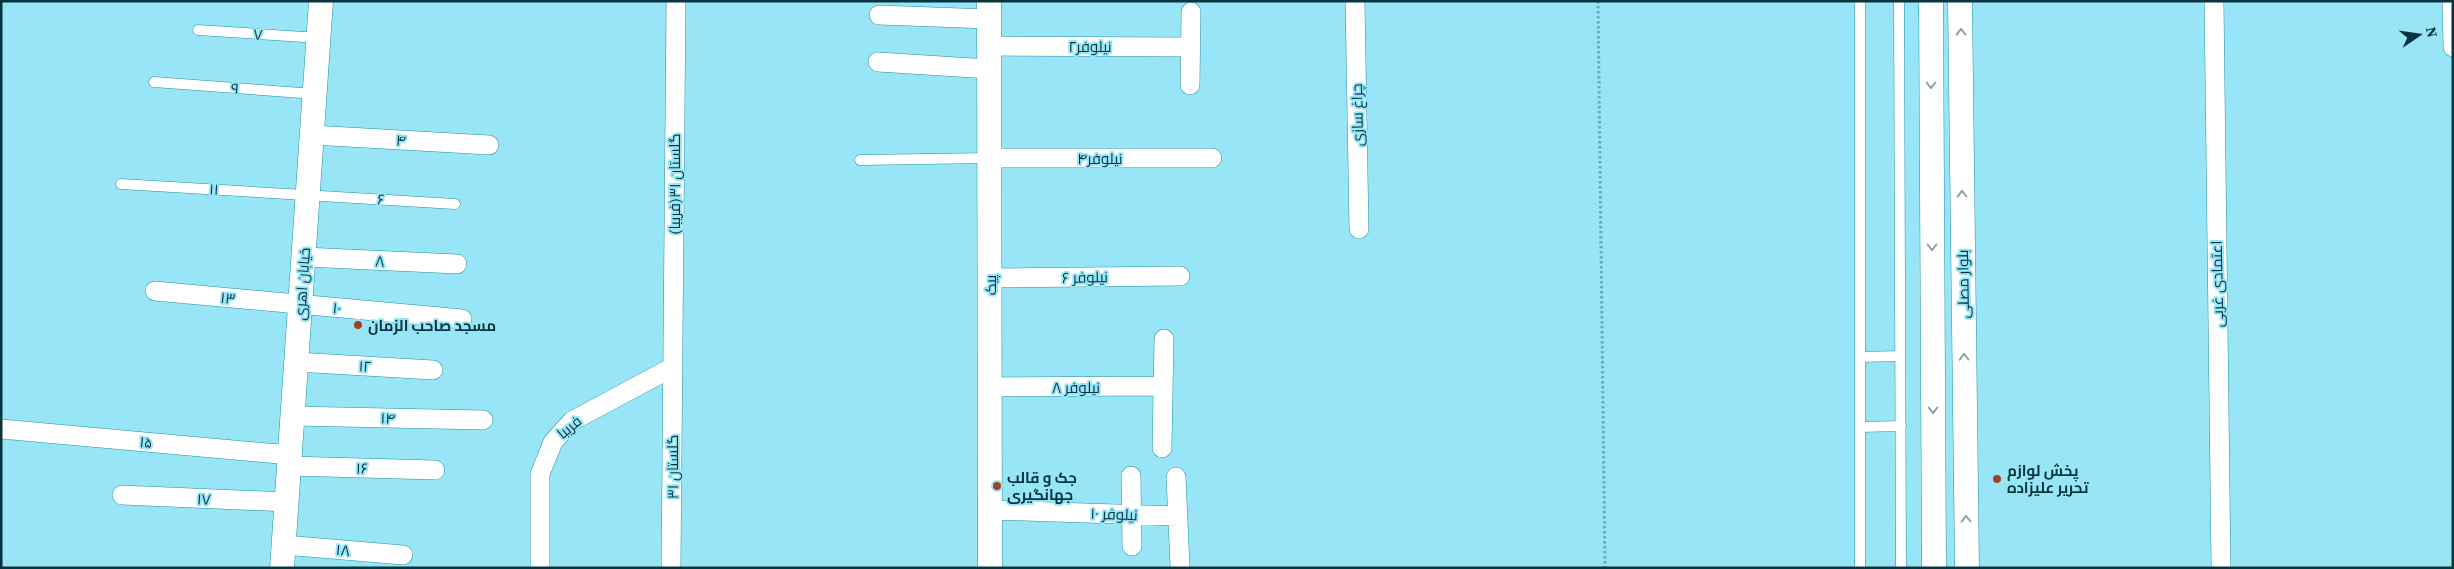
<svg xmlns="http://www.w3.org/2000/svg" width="2454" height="569" font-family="'Source Serif 4',Cairo,serif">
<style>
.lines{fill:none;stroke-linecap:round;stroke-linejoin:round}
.service-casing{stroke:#2191a7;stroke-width:11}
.minor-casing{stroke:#2191a7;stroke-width:20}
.tertiary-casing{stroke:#2191a7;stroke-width:25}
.path{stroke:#69abbb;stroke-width:3;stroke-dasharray:2.5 2.5;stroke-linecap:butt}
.service{stroke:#fff;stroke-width:10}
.minor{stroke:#fff;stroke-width:19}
.tertiary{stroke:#fff;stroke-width:24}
.oneway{stroke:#8fa4a9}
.poi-dot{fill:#a73f23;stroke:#99e5f8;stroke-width:2}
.labels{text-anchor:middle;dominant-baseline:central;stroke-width:4;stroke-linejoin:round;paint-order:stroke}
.street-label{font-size:15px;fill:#07353f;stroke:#99e5f8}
.poi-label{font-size:15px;font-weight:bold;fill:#07353f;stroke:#99e5f8;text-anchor:start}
</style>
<rect width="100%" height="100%" fill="#99e5f8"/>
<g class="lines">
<g class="service-casing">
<path id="service" d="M1860,1V568
M1899,1L1901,568
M198,30L319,38
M154,82L315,94
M860,160L989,158
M121,184L455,204
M1860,357L1900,356
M1860,427L1901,426"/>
</g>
<g class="minor-casing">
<path id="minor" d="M1355,1L1359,229
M2214,1L2221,568
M2452,1L2453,47
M879,15L989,19
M989,46L1191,47
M878,62L989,69
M1190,85L1191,12
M312,135L489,145
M989,158H1212
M304,257L457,264
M990,278L1180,276
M155,291L462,319
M296,362L433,370
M989,387L1163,386
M293,416L483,420
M1,429L290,455
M1162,448L1164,339
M289,466L435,470
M1131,476L1132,546
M1176,477L1180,566
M122,495L287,502
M990,510L1178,516
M284,545L403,555
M540,568V474L553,442L572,421L673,367
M671,568L676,1"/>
</g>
<g class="tertiary-casing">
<path id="tertiary" d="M989,1L990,568
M1931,1L1934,568
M1960,1L1967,568
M282,568L321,1"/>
</g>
<path class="path" d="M1598,1L1605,568"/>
<use href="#service" class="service"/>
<use href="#minor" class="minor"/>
<use href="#tertiary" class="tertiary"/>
</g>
<defs><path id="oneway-chevron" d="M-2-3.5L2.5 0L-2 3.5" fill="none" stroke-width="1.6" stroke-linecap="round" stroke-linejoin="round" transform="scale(1.25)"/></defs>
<g class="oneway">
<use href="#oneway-chevron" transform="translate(1961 32) rotate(-91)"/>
<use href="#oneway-chevron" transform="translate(1931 85) rotate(90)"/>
<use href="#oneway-chevron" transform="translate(1962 194) rotate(-91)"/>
<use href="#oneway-chevron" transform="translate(1932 247) rotate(90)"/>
<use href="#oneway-chevron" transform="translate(1964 357) rotate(-91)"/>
<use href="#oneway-chevron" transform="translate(1933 410) rotate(90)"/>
<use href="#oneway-chevron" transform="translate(1966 519) rotate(-91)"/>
</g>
<g class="poi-dot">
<circle cx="358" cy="325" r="5"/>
<circle cx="1997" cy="479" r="5"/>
<circle cx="997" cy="486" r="5"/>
</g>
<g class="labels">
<g class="street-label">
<text transform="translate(258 34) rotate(4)">۷</text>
<text x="1090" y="46">نیلوفر۲</text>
<text transform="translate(235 88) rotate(4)">۹</text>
<text transform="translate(1357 115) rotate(-91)">چراغ سازی</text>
<text transform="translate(401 140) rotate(3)">۴</text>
<text x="1100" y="158">نیلوفر۴</text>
<text transform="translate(674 184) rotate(-90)">گلستان ۳۱(فریبا)</text>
<text transform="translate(214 189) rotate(3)">۱۱</text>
<text transform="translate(381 199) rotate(4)">۶</text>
<text transform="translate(380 261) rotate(3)">۸</text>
<text transform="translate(1085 277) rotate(-1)">نیلوفر ۶</text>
<text transform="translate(302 284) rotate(-86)">خیابان اهری</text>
<text transform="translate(1963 284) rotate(-91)">بلوار مصلی</text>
<text transform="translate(2217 284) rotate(-91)">اعتمادی غربی</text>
<text transform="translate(990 285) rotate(-90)">پیک</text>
<text transform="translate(228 298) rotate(6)">۱۳</text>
<text transform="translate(337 308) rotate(5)">۱۰</text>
<text transform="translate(365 366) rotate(3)">۱۲</text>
<text x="1076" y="387">نیلوفر ۸</text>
<text transform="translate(388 418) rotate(1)">۱۴</text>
<text transform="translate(569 427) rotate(-40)">فریبا</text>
<text transform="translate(146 442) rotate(5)">۱۵</text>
<text transform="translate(672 467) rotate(-90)">گلستان ۳۱</text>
<text transform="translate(362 468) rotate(1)">۱۶</text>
<text transform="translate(204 499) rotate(3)">۱۷</text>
<text transform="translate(1114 514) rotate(2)">نیلوفر ۱۰</text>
<text transform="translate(343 550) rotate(5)">۱۸</text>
</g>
<g class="poi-label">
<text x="368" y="325">مسجد صاحب الزمان</text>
<text x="2007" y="470">پخش لوازم<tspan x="2007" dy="17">تحریر علیزاده</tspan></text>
<text x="1007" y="477">جک و قالب<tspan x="1007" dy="17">جهانگیری</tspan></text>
</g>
</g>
<rect width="2454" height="569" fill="none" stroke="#07353f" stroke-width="5"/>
<g transform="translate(2419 35) rotate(77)" stroke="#99e5f8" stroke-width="4" paint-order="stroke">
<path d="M0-4L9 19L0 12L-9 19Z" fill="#07353f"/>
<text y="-8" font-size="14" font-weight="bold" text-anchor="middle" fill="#07353f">N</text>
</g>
</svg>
